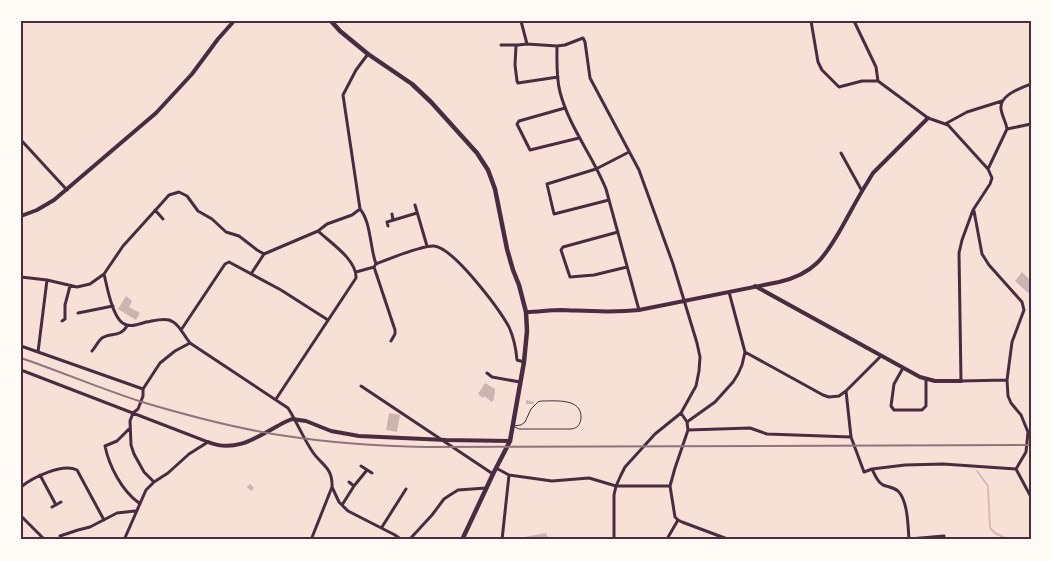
<svg xmlns="http://www.w3.org/2000/svg" width="1052" height="561" font-family="'Varela Round',sans-serif">
<style>
.lines{fill:none;stroke-linecap:round;stroke-linejoin:round}
.stream{stroke:#dcb8b0;stroke-width:2}
.building{fill:#ccb4b1}
.service{stroke:#4a2c40;stroke-width:1}
.minor{stroke:#4a2c40;stroke-width:3}
.tertiary{stroke:#4a2c40;stroke-width:4}
.secondary{stroke:#4a2c40;stroke-width:4.5}
.rail{stroke:#8f747c;stroke-width:2}
.neatline{fill:none;stroke:#4a2c40;stroke-width:2}
</style>
<rect width="100%" height="100%" fill="#f7e1d7"/>
<g class="lines">
<path class="stream" d="M977,471L988,486L990,528L995,533L1009,540"/>
</g>
<path class="building" d="M1022,272L1031,281V289L1028,293L1015,281Z
M126,296L132,301L129,307L140,313L136,320L118,309Z
M485,383L495,389L494,399L492,402L484,396L483,398L478,394Z
M526,400L534,402V404H526Z
M389,413L400,415L397,432L386,430Z
M250,484L254,488L251,491L247,487Z
M546,533L548,537L555,538V540H525V537Z"/>
<g class="lines">
<path class="service" d="M542,401C556,401 582,398 581,418C580,425 578,428 571,429H519L513,426L521,425L525,422L531,409L538,402Z"/>
<path class="minor" d="M521,21L527,44
M811,21L818,62L822,70L839,87L862,81H878L928,118L948,125L988,169L992,178L990,184L973,210L962,240L959,253L961,381L1007,380
M854,21L876,67L878,81
M501,45H517
M557,46L527,44L518,45L516,46L515,65L517,81L518,83L558,77
M565,108L519,121L517,124L530,150L579,138
M945,124L967,112L1002,101
M1007,129L1031,124
M21,140L67,190
M841,153L862,191
M988,169L1007,129C1006,122 1002,116 1001,109C999,95 1021,88 1031,84
M609,200L554,214L547,184L596,169L629,152
M415,205L427,246
M360,209C371,222 370,248 376,264
M155,210L163,219
M974,211L982,254L989,265L1022,302L1024,310L1012,342L1007,380L1008,396L1011,403L1021,415L1028,432L1026,452L1016,469L1031,497
M392,214L393,220
M388,226L387,222L417,213
M618,232L563,247L561,250L570,277L594,275L627,267
M374,267L395,330V334L391,341
M356,272L374,267L376,264C389,259 422,245 434,246C454,248 499,309 509,327C514,338 516,348 517,360L524,362
M104,274L123,246L161,204L169,195L179,192L187,196L198,211L212,219L226,232L239,236L257,250L264,254
M251,274L264,254L318,231L327,224L352,215L360,209L343,95L356,70L368,54
M21,277L47,280L77,287L90,284L104,274C107,286 113,323 127,325C132,327 140,324 146,322C153,321 162,318 169,320C179,323 184,336 190,343L288,408L291,413C298,425 304,439 312,451C321,465 333,467 332,487L311,540
M729,292L745,352L823,395L829,397L839,396L846,391L881,356
M78,313L113,306
M62,321L65,319V305L70,286
M181,330L225,264L229,262L281,290L328,320
M21,346L143,389
M92,351C95,348 98,341 102,338C110,332 120,338 127,326
M38,352L47,280
M903,368L894,384L891,406L894,410H922L926,406V379
M21,370L208,442
M487,373L492,377L520,382
M361,386L493,474
M846,391L851,437L864,472L872,469C875,475 877,482 883,485C888,487 893,487 898,491C908,501 908,526 909,540
M276,399L356,278C357,260 331,243 318,231
M681,413L687,422L688,430L750,428L767,434L851,437
M687,422L715,402L733,382L738,374L742,365L745,352
M129,429L117,441L105,446C109,466 122,491 139,503
M688,430L675,468L670,486L675,517L678,520L682,522L730,540
M361,466L372,473
M496,468L509,475L552,481L589,478L616,486H670
M872,469L905,465L943,464L1016,469
M40,475L56,505
M154,482L144,472L134,454L131,445L130,421L133,413L138,409L143,396V389L160,363L175,351L190,343
M349,482L354,486
M21,487C33,477 63,463 77,470L104,520
M332,487L339,502L348,511L395,535L402,540
M342,505L354,486L367,470
M52,507L61,502
M21,516L45,540
M382,527L406,489
M60,536L78,530L90,527L117,513L135,511
M909,539L944,536
M124,540L146,490L154,482L168,473L189,454L208,442
M409,540L432,515L444,499L450,495L458,490L486,488
M502,540L509,475
M614,540V495L616,486L621,475L625,467L655,434L681,413L696,386L699,371L700,357L697,343L673,264L639,170L590,78L585,42L583,38L565,45L557,46C557,61 556,77 560,92C569,127 593,156 606,189L639,310
M664,540L667,539L678,520"/>
<path class="tertiary" d="M21,216L37,210L54,200L156,113L192,74L218,39L234,21
M755,286L920,377L935,381H961
M526,312C538,312 549,310 561,310C588,311 612,313 639,310L779,282C814,274 825,257 842,227C850,213 858,197 867,183L873,173L928,118
M208,442C237,454 260,435 285,422L292,419L306,421L331,431L359,436L446,440L510,441"/>
<path class="secondary" d="M331,21L340,31L368,54L412,84L431,102L477,153L488,170L495,189L507,249L513,270L519,285L526,312L527,331L524,362L510,441L493,474L462,540"/>
<path class="rail" d="M21,358C62,372 101,389 142,402C189,416 238,429 286,436C333,443 379,446 426,447L1031,445"/>
</g>
<rect width="1052" height="561" fill="none" stroke="#fffaf5" stroke-width="45"/>
<rect x="22" y="22" width="1008" height="516" class="neatline"/>
</svg>
